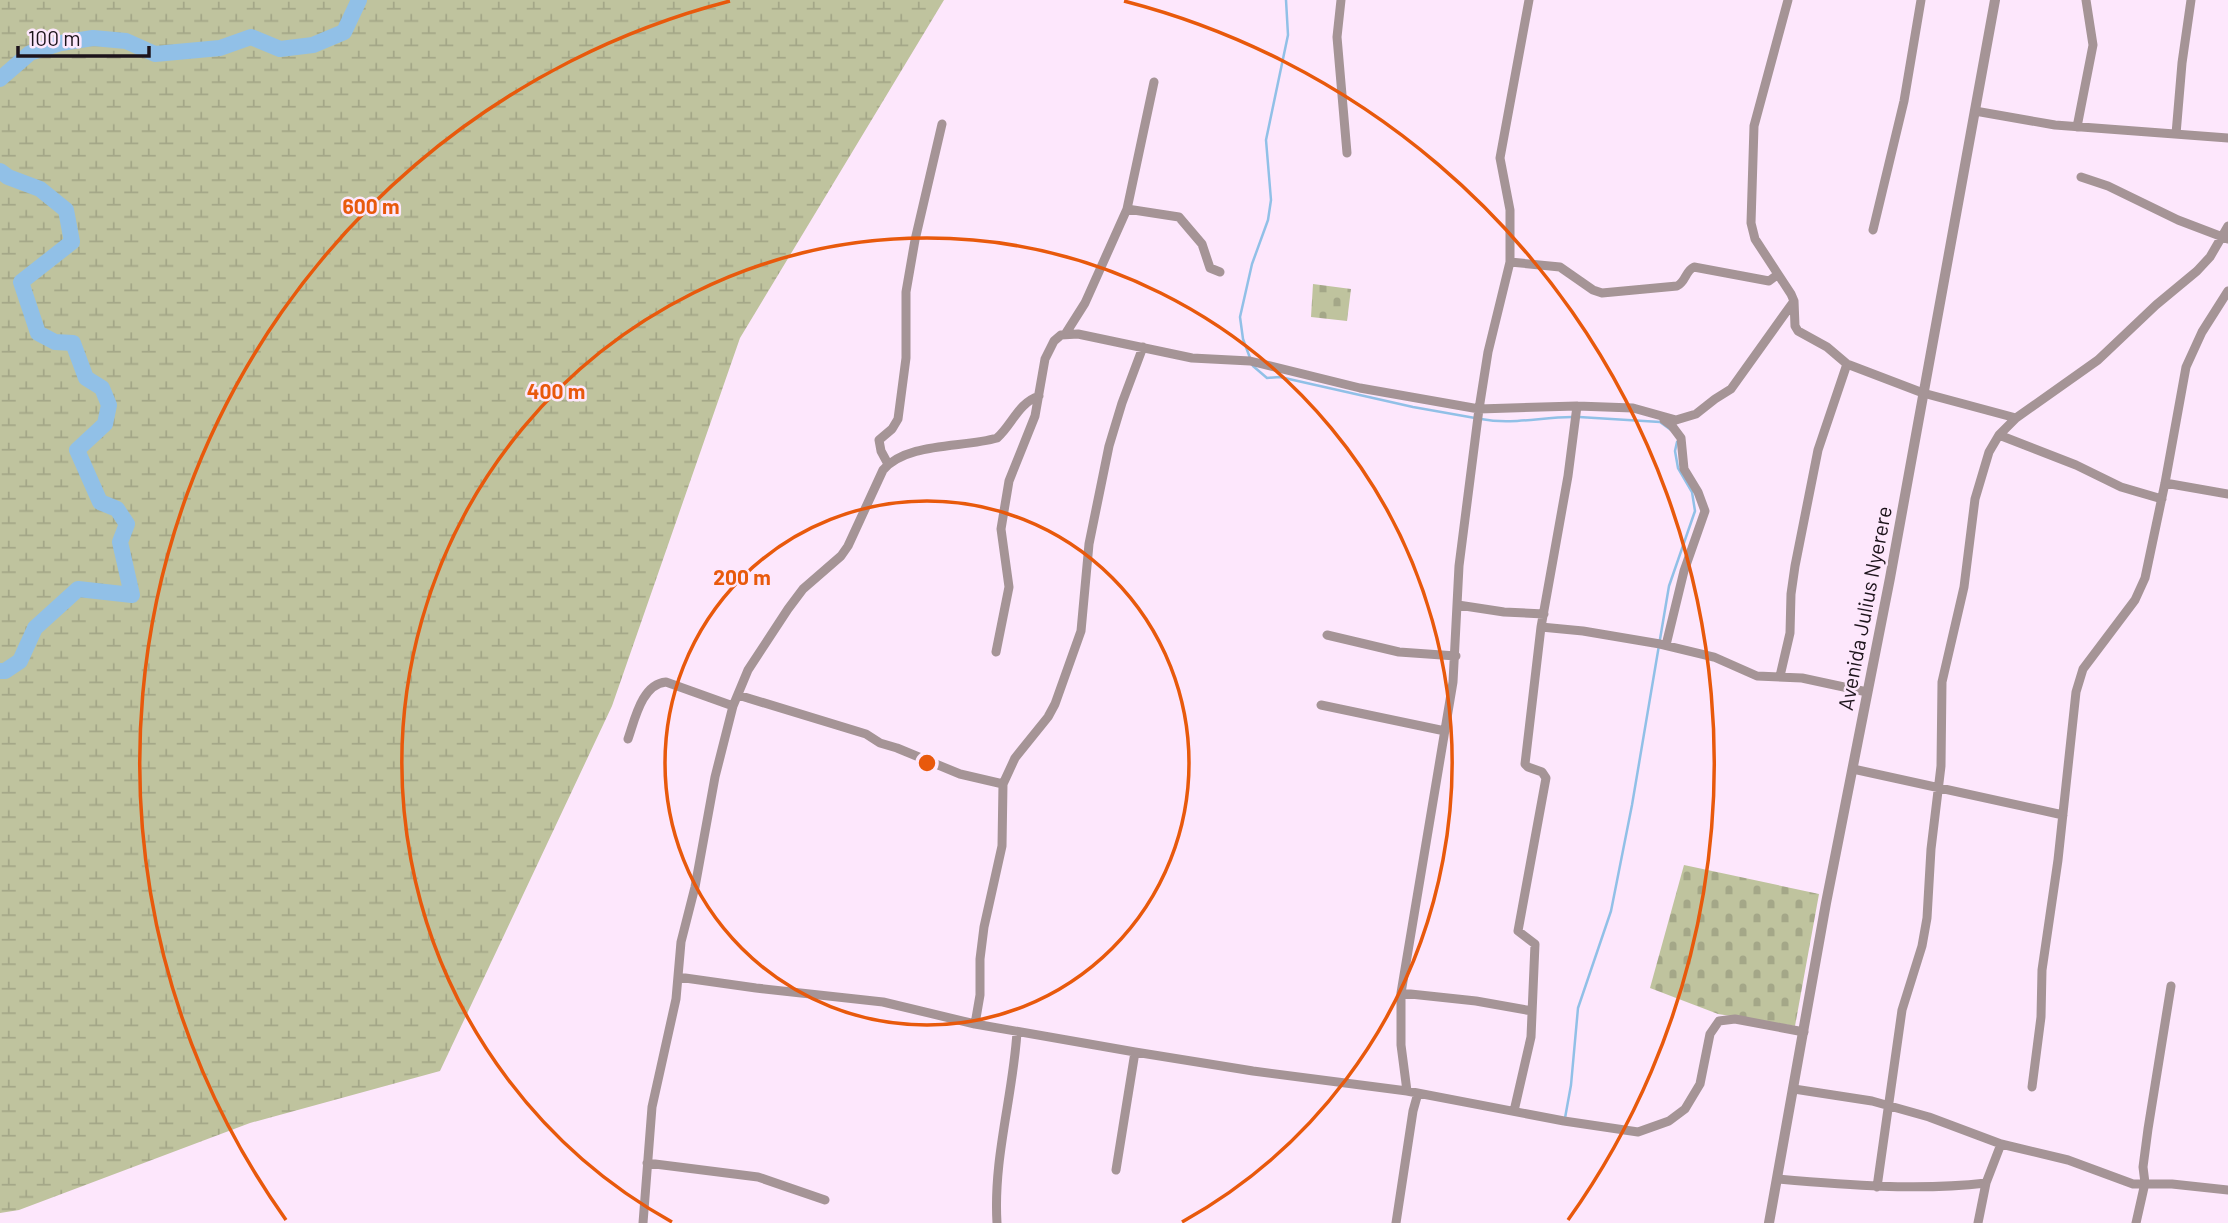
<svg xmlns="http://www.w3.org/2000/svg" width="2228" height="1223" font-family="Barlow,sans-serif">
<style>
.wetland{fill:url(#wetland-marsh)}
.cemetery{fill:url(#cemetery-stones)}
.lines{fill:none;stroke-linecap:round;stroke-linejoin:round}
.stream{stroke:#91c0e7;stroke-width:2.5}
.river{stroke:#91c0e7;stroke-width:16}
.minor{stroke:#a59496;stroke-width:9}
.tertiary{stroke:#a59496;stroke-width:10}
.ring{fill:none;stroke:#e8590c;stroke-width:3.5}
.labels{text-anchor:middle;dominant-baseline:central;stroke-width:5;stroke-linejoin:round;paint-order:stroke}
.street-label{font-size:21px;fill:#1c131b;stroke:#fde7fc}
.centre{fill:#e8590c;stroke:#fde7fc;stroke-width:3.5}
.ring-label{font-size:21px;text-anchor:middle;font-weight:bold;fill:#e8590c;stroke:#fde7fc;stroke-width:5;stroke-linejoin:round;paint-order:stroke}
</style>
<defs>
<pattern id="wetland-marsh" width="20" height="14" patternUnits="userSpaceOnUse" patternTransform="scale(1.75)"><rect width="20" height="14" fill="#bfc39e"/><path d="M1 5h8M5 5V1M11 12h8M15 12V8" fill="none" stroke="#a4a788"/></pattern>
<pattern id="cemetery-stones" width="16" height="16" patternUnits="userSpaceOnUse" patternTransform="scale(1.75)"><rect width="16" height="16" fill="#bfc39e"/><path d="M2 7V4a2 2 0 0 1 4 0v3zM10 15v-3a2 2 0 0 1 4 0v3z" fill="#a4a788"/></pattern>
</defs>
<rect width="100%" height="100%" fill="#fde7fc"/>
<path class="wetland" d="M0,0H944L740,338L612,706L440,1071L250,1123L19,1210L0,1213Z"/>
<path class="cemetery" d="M1313,284L1351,289L1347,321L1311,317Z
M1684,865L1819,894L1795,1026L1718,1014L1650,988Z"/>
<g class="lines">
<path class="stream" d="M1286,0L1288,35L1266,140L1271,200L1268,220L1252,264L1240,317L1243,339L1253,366L1267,378L1280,377L1413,407L1475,418
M1579,417L1660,422L1671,430
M1481,419C1512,425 1541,417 1572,417
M1565,1118L1571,1085L1578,1008L1611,911L1632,805L1669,586L1695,511L1692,492L1678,468L1675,451L1677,442"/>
<path class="river" d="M0,79L30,53L61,43L93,38L126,41L155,54L220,48L251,37L280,49L313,45L344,32L359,0
M0,171L8,177L40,189L66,210L72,242L21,282L38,333L55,342L73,343L86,378L102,388L109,405L105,424L77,450L100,502L117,509L127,524L120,542L132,595L78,589L35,628L20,661L5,671H0"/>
<path class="minor" d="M1341,0L1337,37L1347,153
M1529,0L1500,158L1510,210V262L1488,352L1479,409L1459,566L1453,682L1401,993V1045L1407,1091L1564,1121L1638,1132L1669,1121L1685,1109L1700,1084L1710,1034L1719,1021L1735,1019L1804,1032
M1788,0L1754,126L1751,223L1755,239L1791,294L1794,301L1795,326L1798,331L1827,347L1847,364L1923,393L2016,418
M1975,111L2055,125L2228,138
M2077,127L2093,45L2086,0
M2176,134L2182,63L2191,0
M2081,177L2108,186L2178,220L2228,239
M1127,209L1179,217L1202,244L1210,268L1220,272
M1873,230L1904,101L1921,0
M1510,262L1560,267L1593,290L1602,293L1677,286C1686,282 1685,271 1694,267L1769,281L1777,275
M1066,333L1085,303L1127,209L1154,82
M1664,420L1672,426L1681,438L1684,469L1698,492L1705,511L1684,571L1666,645
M1999,435L2076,465L2121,487L2162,499
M888,464L881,451L879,440L892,429L898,419L906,358V292L915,240L942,124
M2165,483L2228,494
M1458,605L1504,612L1544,614
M1541,627L1583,631L1660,644L1714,657L1757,676L1802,678L1867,692
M1327,635L1399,652L1456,656
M996,652L1009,587L1001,529L1009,481L1035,416L1045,359L1054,341L1061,335L1078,334L1192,358L1250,361L1360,388L1479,409L1577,406L1633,408L1676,420L1696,414L1715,399L1731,389L1794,301
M1780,676L1790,633L1791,594L1795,566L1818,450L1847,364
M738,695L866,734L880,743L897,748L960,774L1003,784
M1321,705L1445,731
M628,739C635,719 642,684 666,682L733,706
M1853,769L2063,815
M678,977L756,988L883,1002L975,1024L1135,1052L1253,1071L1407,1091
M1401,993L1476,1001L1532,1011
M975,1024L980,995V959L984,927L1002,846L1003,784L1015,758L1048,717L1055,704L1081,631L1089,544L1109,446L1122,403L1143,347
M2032,1087L2041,1017L2042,970L2058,860L2076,692L2083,669L2135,600L2145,578L2165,483L2186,367L2202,332L2228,291
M1794,1089L1872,1101L1929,1117L2001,1144
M1514,1111L1531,1037L1535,944L1518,931L1546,778L1542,772L1528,767L1525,764L1541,627L1568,476L1577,406
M647,1163L758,1177L825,1200
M1116,1170L1135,1052
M1777,1179C1846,1185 1917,1191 1986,1183L2001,1144L2068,1160L2133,1184H2172L2228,1190
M1877,1187L1902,1010L1922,946L1927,918L1931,849L1941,766L1942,682L1964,587L1975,499L1989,452L1999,435L2016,418L2098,360L2156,305L2197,271L2210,257L2228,226
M643,1223L652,1107L676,999L681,942L695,887L715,777L733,706L748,670L788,609L803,589L841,556L848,546L883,470C907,442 963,448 997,438C1012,425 1018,403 1039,396
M997,1223C993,1158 1013,1096 1017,1032
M1396,1223L1413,1111L1418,1093
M1978,1223L1986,1183
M2136,1223L2145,1183L2143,1167L2148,1129L2171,986"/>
<path class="tertiary" d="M1769,1223L1826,903L1890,578L1995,0"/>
</g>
<g class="ring">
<circle cx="927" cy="763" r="262"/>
<path d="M672 1222A525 525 0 1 1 1182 1222"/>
<path d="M286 1220A787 787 0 0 1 730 1M1124 1A787 787 0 0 1 1568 1220"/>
</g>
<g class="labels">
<g class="street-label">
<text transform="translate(1864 608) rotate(-79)">Avenida Julius Nyerere</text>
</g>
</g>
<circle cx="927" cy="763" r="10" class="centre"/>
<g class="ring-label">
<text x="371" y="214">600 m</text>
<text x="556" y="399">400 m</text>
<text x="742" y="585">200 m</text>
</g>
<path d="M18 46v10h131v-10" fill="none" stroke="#1c131b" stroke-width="3.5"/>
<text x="28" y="46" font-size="21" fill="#1c131b" stroke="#fde7fc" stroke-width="5" paint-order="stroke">100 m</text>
</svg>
